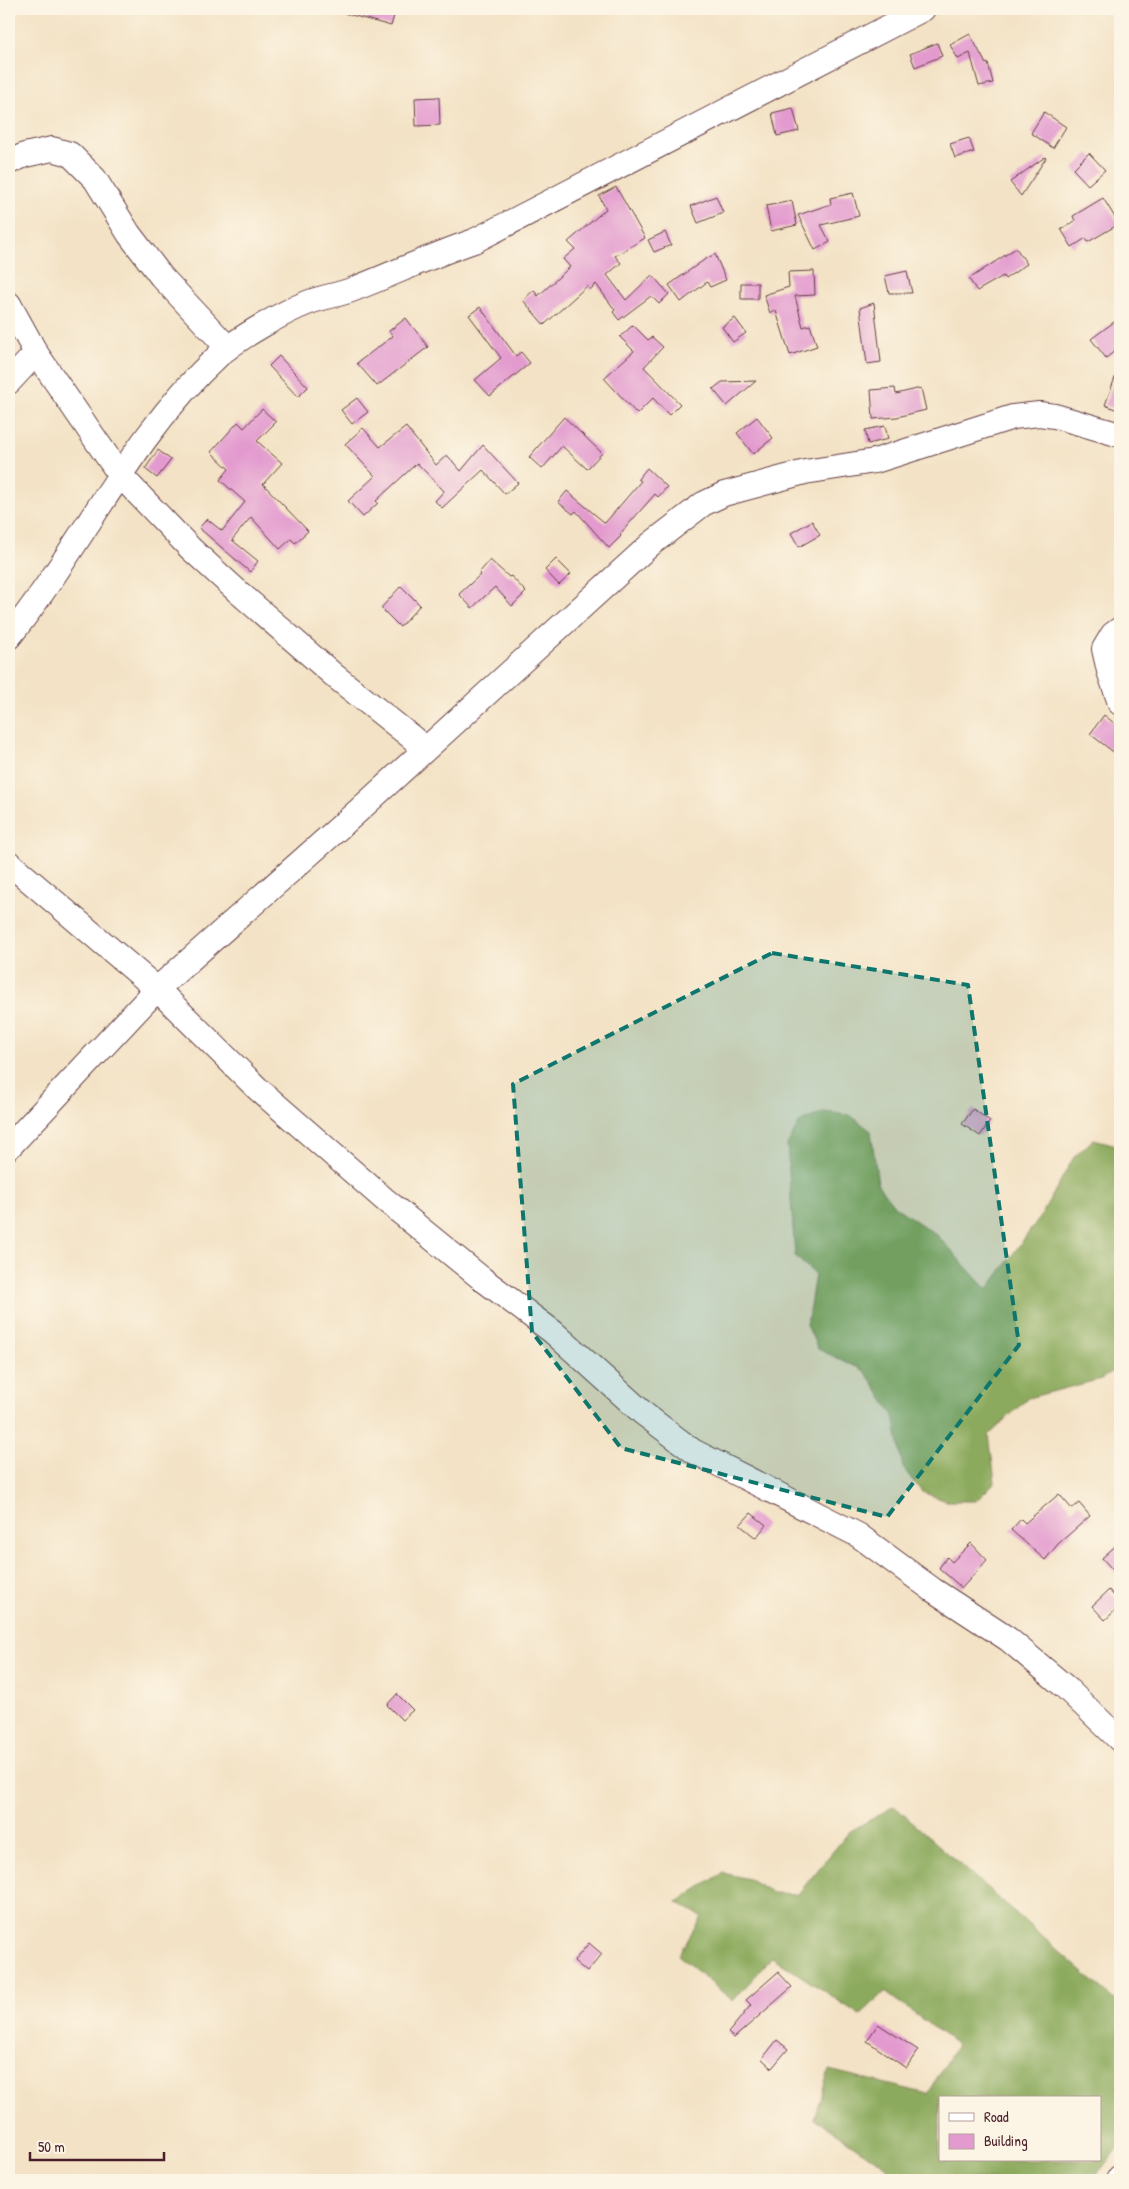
<svg xmlns="http://www.w3.org/2000/svg" width="1129" height="2189" font-family="'Patrick Hand',sans-serif">
<style>
.forest{fill:#8caa5d;stroke:#6b6444;fill-rule:evenodd}
.building{fill:#e39bcf}
.lines{fill:none;stroke-linecap:round;stroke-linejoin:round}
.minor-casing{stroke:#633c42;stroke-width:26}
.minor{stroke:#fff;stroke-width:24}
.marked{fill:#0f766e;fill-opacity:0.2;stroke:#0f766e;stroke-width:4;stroke-dasharray:10 6;stroke-linejoin:round}
</style>
<rect width="100%" height="100%" fill="#fcf5e5"/>
<filter id="ink" filterUnits="userSpaceOnUse"><feTurbulence type="fractalNoise" baseFrequency=".02" numOctaves="2"/><feDisplacementMap in="SourceGraphic" scale="10" xChannelSelector="R" yChannelSelector="G"/><feConvolveMatrix kernelMatrix="1 2 1 2 8 2 1 2 1" color-interpolation-filters="sRGB"/></filter>
<filter id="wash" filterUnits="userSpaceOnUse"><feTurbulence type="fractalNoise" baseFrequency=".0096" numOctaves="4" result="noise"/><feDisplacementMap in="SourceGraphic" scale="20" xChannelSelector="R" yChannelSelector="G"/><feGaussianBlur stdDeviation="1.12" result="paint"/><feColorMatrix in="noise" values="0 0 0 0 0 0 0 0 0 0 0 0 0 0 0 0 0 1.4 0 .05"/><feComposite in="paint" operator="in"/></filter>
<g filter="url(#wash)">
<rect width="100%" height="100%" fill="#f3e2c5"/>
<path class="forest" d="M823,1112L850,1115L871,1131L878,1185L894,1206L938,1236L987,1290L1042,1214L1074,1157L1094,1139L1120,1146V1367L1101,1379L1028,1398L989,1435L995,1482L976,1501H947L922,1492L903,1468L894,1416L865,1371L818,1349L807,1325L815,1274L795,1256L787,1145L799,1123Z
M894,1806L1120,2005V2145L1093,2180H905L814,2118L829,2070L928,2094L957,2045L885,1992L860,2015L772,1957L733,2001L678,1955L702,1917L677,1902L723,1873L749,1879L773,1893L798,1894L849,1832ZM940,2098H1100V2160H940Z"/>
<g id="blocks">
<path class="building" d="M345,9H396L391,26L344,13Z
M970,34L986,64L988,63L993,83L979,86L970,53L958,59L950,45Z
M937,43L942,56L915,67L910,54Z
M439,97L440,125L416,126L415,98Z
M793,108L799,131L777,136L772,113Z
M1044,112L1066,127L1053,148L1031,133Z
M969,138L974,152L955,158L950,144Z
M1089,153L1105,170L1088,185L1073,169Z
M1045,157L1046,158L1021,196L1010,182Z
M616,187L645,238L615,256L621,263L607,275L626,300L652,275L669,294L659,304L651,296L619,320L613,312L615,310L596,284L590,290L587,286L544,325L523,300L534,290L538,296L570,267L563,259L575,249L568,242L606,209L599,196Z
M853,193L859,216L821,225L830,242L815,250L798,215L831,204L830,198Z
M716,196L723,213L698,223L691,206Z
M1103,198L1119,224L1088,242L1086,238L1072,247L1061,229L1075,221L1073,216Z
M792,201L797,225L771,231L766,206Z
M665,232L671,245L654,252L648,240Z
M1016,248L1027,264L1005,279L1003,276L977,291L969,279Z
M715,254L726,280L710,287L707,282L681,302L669,285L704,260Z
M814,271L815,295L795,296L803,327L810,325L817,346L790,355L776,311L770,313L764,295L789,287L788,272Z
M907,271L912,293H889L885,276Z
M741,283H758V299H741Z
M874,303L881,362L867,364L860,308Z
M480,307L516,356L521,352L530,363L490,396L475,380L501,358L469,315Z
M406,318L428,347L377,386L357,363L393,336L389,331Z
M735,318L746,333L733,342L722,327Z
M1114,322L1120,330V347L1106,358L1091,339Z
M633,325L648,340L652,337L663,347L644,367L680,404L669,415L653,398L637,414L604,378L634,351L620,337Z
M279,356L308,387L298,397L269,366Z
M1119,367L1120,368V411L1105,405Z
M756,381L727,406L713,389L722,382Z
M895,388L896,394L921,388L926,410L897,417L873,419L871,390Z
M357,398L368,412L352,424L341,410Z
M262,409L276,422L257,441L282,463L263,484L308,531L295,543L291,539L280,549L251,517L232,540L258,561L250,572L199,528L207,519L222,531L245,502L220,480L229,469L211,452L238,422L244,428Z
M564,417L602,453L587,469L562,446L542,469L529,457Z
M757,417L773,438L753,454L737,433Z
M885,426L888,439L868,444L865,430Z
M406,427L436,465L447,455L461,471L483,445L518,483L505,494L483,470L442,508L435,501L444,491L417,463L376,501L378,503L363,517L348,501L375,476L345,444L363,428L380,447Z
M158,450L171,460L157,478L145,469Z
M647,468L667,487L658,497L655,494L620,534L621,536L609,548L576,511L573,514L558,502L567,491L605,523L641,481L638,479Z
M812,521L820,535L799,547L791,533Z
M556,559L571,574L559,585L545,570Z
M490,560L509,577L511,576L526,592L512,606L495,587L472,608L459,594L480,575L479,573Z
M401,586L420,605L400,627L381,608Z
M1104,715L1120,728V757L1090,734Z
M973,1109L990,1121L980,1136L962,1124Z
M1059,1494L1072,1509L1079,1503L1090,1516L1058,1544L1045,1560L1011,1530L1021,1519L1025,1523Z
M751,1513L766,1525L756,1538L740,1525Z
M1120,1542V1578L1102,1558Z
M971,1543L987,1560L962,1588L939,1568L947,1557L952,1562Z
M1109,1590L1120,1603V1606L1105,1620L1092,1606Z
M397,1694L413,1710L402,1720L387,1705Z
M589,1943L602,1954L587,1972L574,1961Z
M778,1972L792,1987L734,2038L728,2033L751,2005L746,2000Z
M878,2024L918,2050L906,2068L867,2041Z
M777,2040L788,2049L772,2068L762,2059Z"/>
</g>
</g>
<g filter="url(#ink)">
<use href="#blocks" fill-opacity="0" stroke="#633c42" stroke-width="1"/>
<g class="lines">
<g class="minor-casing">
<path id="minor" d="M9,162L25,155L52,149L70,154L95,179L129,234L161,276L228,348
M9,304L36,353L120,475L191,549L236,590L336,677L425,748
M9,382L36,353
M1120,629L1113,634L1104,649L1109,671L1120,703
M9,637C82,546 132,435 219,355C238,338 284,312 307,303C322,297 339,295 354,289C395,273 433,255 474,241L923,9
M9,863L157,989L258,1089L384,1199L481,1278L553,1332L644,1414L693,1451L858,1535L933,1590L1008,1639L1064,1686L1120,1740
M9,1147L157,989L358,811L651,544L703,504L724,494L805,472L875,461L1013,417L1039,414L1055,416L1120,435
M1118,2180L1120,2177"/>
</g>
<use href="#minor" class="minor"/>
</g>
</g>
<path class="marked" d="M772,953L968,985L1019,1345L887,1517L621,1448L532,1332L513,1084Z"/>
<rect width="1129" height="2189" fill="none" stroke="#fcf5e5" stroke-width="30"/>
<rect x="939" y="2096" width="162" height="65" fill="#fcf5e5" stroke="#b59f9b"/>
<rect x="949" y="2113" width="25" height="8" fill="#ffffff" stroke="#b59f9b"/>
<text x="984" y="2122" font-size="15" fill="#4a1f2b">Road</text>
<rect x="949" y="2134" width="25" height="15" fill="#e39bcf" stroke="#b59f9b"/>
<text x="984" y="2146" font-size="15" fill="#4a1f2b">Building</text>
<path d="M30 2152v8h134v-8" fill="none" stroke="#4a1f2b" stroke-width="2.5"/>
<text x="38" y="2152" font-size="15" fill="#4a1f2b" stroke="#fcf5e5" stroke-width="4" paint-order="stroke">50 m</text>
</svg>
